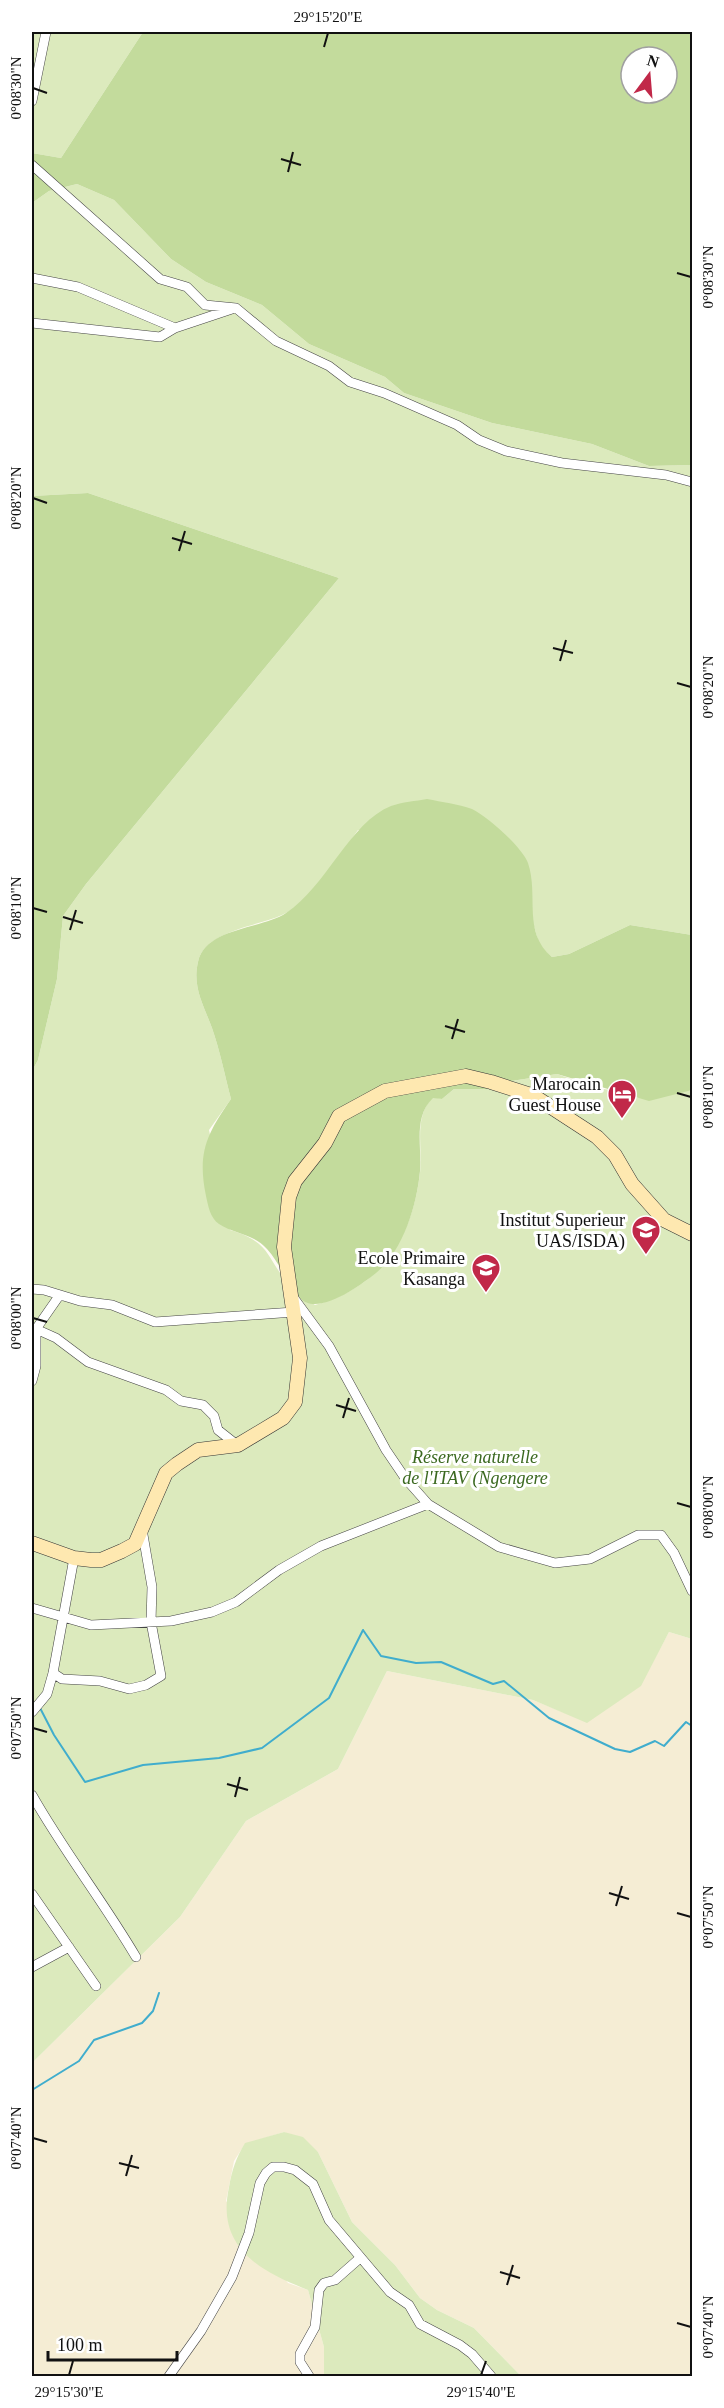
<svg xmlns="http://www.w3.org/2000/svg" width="724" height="2408" font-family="Georgia,serif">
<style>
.farmland{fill:#f5edd4}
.green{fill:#dceabd}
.forest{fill:#c3db9c;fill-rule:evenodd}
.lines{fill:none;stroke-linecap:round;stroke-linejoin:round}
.stream{stroke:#40adcd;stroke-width:2}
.street-casing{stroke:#444;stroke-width:10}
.secondary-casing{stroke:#333;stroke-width:15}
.street{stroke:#fff;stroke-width:9}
.secondary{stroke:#fee8b0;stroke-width:14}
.ticks{fill:none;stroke:#111;stroke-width:2}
.labels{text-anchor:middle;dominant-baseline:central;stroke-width:6;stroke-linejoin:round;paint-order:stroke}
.poi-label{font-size:18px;fill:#111;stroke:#fff;text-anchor:end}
.park-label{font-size:18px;font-style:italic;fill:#3b6920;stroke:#fff}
.neatline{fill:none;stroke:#111;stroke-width:2}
.ticks-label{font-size:15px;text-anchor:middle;fill:#111}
</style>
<rect width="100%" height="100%" fill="#fffbf4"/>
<path class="farmland" d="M669,1632L692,1639V2376H521L474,2328L437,2310L420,2298L395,2265L352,2222L318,2152L284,2132L245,2144L234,2161L226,2201L288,2283L308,2290L324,2347V2376H32V2063L180,1917L246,1821L338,1769L387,1671L533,1700L587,1722L640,1686Z"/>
<path class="green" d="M32,32H143L61,158L32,153Z
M77,184L114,200L171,259L206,282L262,305L309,344L385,377L404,393L492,423L592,444L649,466L692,465V935L630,925L569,954L552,957L540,947L533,923L527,862L358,830C340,855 311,903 282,915C258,926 204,931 198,962C192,987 204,1006 212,1028C220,1051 225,1076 231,1099L209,1130L230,1230C274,1243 265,1260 292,1287C298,1294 307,1299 315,1305C381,1287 412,1239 420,1173C423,1147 413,1117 433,1097L442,1099L454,1089H487L504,1082L557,1074L597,1088L623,1092L634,1098L692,1090V1639L669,1632L641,1686L587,1723L533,1700L387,1671L338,1769L246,1821L180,1917L32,2063V1071L38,1060L57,979L63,916L86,884L339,578L88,493L32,496V203L49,191Z
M284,2132L303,2137L318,2152L352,2222L395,2265L420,2298L437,2310L474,2328L521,2376H324V2347L308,2290C258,2271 216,2246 229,2187C232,2170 236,2158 245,2143Z"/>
<path class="forest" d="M143,32H692V465L649,466L592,444L492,423L404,393L385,377L309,344L262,305L206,282L171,259L114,200L77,184L49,191L32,203V153L61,158ZM631,57H667V93H631Z
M88,493L339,578L86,884L63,916L57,979L38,1060L32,1071V496Z
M427,799C442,802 458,804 472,809C487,816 522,847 528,863C539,896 522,932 552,957L569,954L630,925L692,935V1090L649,1101L557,1074L504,1082L487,1089H454L442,1099L433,1098C413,1117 422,1146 420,1171C417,1205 403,1251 376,1273C360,1286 317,1317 300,1298C286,1283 280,1263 267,1249C254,1234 234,1234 219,1224C210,1218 208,1205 206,1196C197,1152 207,1134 231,1099C225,1076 220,1051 212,1028C204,1006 192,987 198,962C205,927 263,929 286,913C326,887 350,822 391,806C402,802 416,801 427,799Z"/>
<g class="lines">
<path class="stream" d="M363,1630L381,1656L416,1663L441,1662L493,1684L504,1681L549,1718L615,1749L630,1752L655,1741L664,1746L686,1722L692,1726
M39,1706L54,1735L85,1782L143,1765L219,1758L262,1748L329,1698L363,1630
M32,2090L79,2061L94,2040L142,2023L153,2011L159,1993"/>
<g class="street-casing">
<path id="street" d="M32,101L46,32
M32,165L160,279L187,287L205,305L236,308L276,341L329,366L350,382L384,393L457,425L479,440L506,451L562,463L666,475L692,482
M32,278L78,287L175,328
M32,323L160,337L175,328L232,309
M32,1289L44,1290L80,1301L112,1305L155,1322L294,1312
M293,1297L329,1346L386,1450L405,1478L428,1504L499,1547L555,1563L590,1559L638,1535H661L674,1553L692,1591
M36,1329L56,1338L88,1362L166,1390L181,1401L203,1405L214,1416L218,1430L237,1445
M32,1381L36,1366V1329L59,1296
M32,1608L91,1625L171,1621L212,1612L236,1602L279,1570L321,1546L428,1504
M53,1673L62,1679L100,1681L129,1689L146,1685L161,1676L151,1622L152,1587L142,1529
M32,1712L47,1694L53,1673L74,1558
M32,1795C63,1850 103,1901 136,1957
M32,1894L96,1986
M32,1967L69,1947
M169,2376L201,2331L232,2277L249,2233L260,2183L266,2173L273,2167H284L295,2170L313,2184L329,2220L390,2292L409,2305L420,2324L460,2345L472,2354L491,2376
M309,2376L300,2362V2354L315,2327L319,2290L324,2283L335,2280L360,2258"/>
</g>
<g class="secondary-casing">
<path id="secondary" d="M32,1543L74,1558L91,1560H101L122,1551L135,1544L166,1473L177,1464L198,1450L238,1445L283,1418L295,1402L300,1358L284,1247L289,1197L295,1181L325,1143L339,1116L385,1091L466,1076L491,1082L534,1096L597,1137L615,1155L632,1184L664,1220L692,1234"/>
</g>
<use href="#street" class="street"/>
<use href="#secondary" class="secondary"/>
</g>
<path class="ticks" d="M324,47L328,33M33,88L47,93M281,159L301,165M288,172L293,152M677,273L691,277M33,498L47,503M172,538L192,544M179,551L185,531M553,648L573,653M560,661L566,640M677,683L691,687M33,908L47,912M63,917L83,923M70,930L76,910M445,1026L465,1032M452,1039L458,1019M677,1093L691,1097M33,1318L47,1322M336,1405L356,1411M343,1418L349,1398M677,1503L691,1507M33,1728L47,1732M227,1784L248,1790M235,1797L240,1777M609,1893L629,1899M616,1906L622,1886M677,1913L691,1917M33,2138L47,2142M119,2163L139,2168M126,2176L132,2155M500,2272L520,2278M507,2285L513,2265M677,2323L691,2327M69,2375L73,2361M481,2375L486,2361"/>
<defs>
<g id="hotel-pin" transform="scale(1.5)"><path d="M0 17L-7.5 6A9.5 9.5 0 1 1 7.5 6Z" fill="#c12849" stroke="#fff"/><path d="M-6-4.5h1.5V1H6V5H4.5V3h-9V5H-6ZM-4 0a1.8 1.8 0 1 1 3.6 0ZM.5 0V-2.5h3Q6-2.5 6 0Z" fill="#fff"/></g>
<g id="university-pin" transform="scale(1.5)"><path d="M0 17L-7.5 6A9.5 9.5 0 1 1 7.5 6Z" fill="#c12849" stroke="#fff"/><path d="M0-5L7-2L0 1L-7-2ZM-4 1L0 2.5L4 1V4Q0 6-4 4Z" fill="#fff"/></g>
<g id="school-pin" transform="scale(1.5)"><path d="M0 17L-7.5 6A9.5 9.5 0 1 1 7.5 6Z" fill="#c12849" stroke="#fff"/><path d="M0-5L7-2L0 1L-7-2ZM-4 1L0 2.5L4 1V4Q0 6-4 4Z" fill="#fff"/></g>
</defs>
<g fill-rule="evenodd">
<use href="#hotel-pin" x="622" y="1094"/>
<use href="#university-pin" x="646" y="1230"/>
<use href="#school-pin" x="486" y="1268"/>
</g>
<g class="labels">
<g class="poi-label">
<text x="601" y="1084">Marocain<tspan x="601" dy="21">Guest House</tspan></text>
<text x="625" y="1220">Institut Superieur<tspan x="625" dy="21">UAS/ISDA)</tspan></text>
<text x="465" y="1258">Ecole Primaire<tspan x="465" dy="21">Kasanga</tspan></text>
</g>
<g class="park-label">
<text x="475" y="1457">Réserve naturelle<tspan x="475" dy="21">de l'ITAV (Ngengere</tspan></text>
</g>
</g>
<rect width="724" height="2408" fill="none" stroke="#ffffff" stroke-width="66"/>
<g transform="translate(649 75) rotate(16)"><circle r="28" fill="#ffffff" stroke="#a0a0a0" stroke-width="1.5"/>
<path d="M0-4.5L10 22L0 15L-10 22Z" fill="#c12849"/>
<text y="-9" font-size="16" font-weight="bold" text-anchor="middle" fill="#111111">N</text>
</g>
<path d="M48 2351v9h129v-9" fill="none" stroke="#111111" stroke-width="3"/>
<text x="57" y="2351" font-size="18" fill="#111111" stroke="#ffffff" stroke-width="4.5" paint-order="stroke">100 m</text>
<rect x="33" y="33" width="658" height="2342" class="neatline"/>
<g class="ticks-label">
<text x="328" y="22">29°15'20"E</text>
<text transform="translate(16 88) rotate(-90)" y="5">0°08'30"N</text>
<text transform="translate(708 277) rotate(-90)" y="5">0°08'30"N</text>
<text transform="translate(16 498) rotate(-90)" y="5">0°08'20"N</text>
<text transform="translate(708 687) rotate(-90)" y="5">0°08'20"N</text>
<text transform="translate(16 908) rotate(-90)" y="5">0°08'10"N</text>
<text transform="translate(708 1097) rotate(-90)" y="5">0°08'10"N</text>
<text transform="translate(16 1318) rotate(-90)" y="5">0°08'00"N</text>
<text transform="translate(708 1507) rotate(-90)" y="5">0°08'00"N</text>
<text transform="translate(16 1728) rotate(-90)" y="5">0°07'50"N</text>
<text transform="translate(708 1917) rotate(-90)" y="5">0°07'50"N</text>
<text transform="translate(16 2138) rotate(-90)" y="5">0°07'40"N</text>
<text transform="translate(708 2327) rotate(-90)" y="5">0°07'40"N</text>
<text x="69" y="2397">29°15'30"E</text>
<text x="481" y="2397">29°15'40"E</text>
</g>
</svg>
